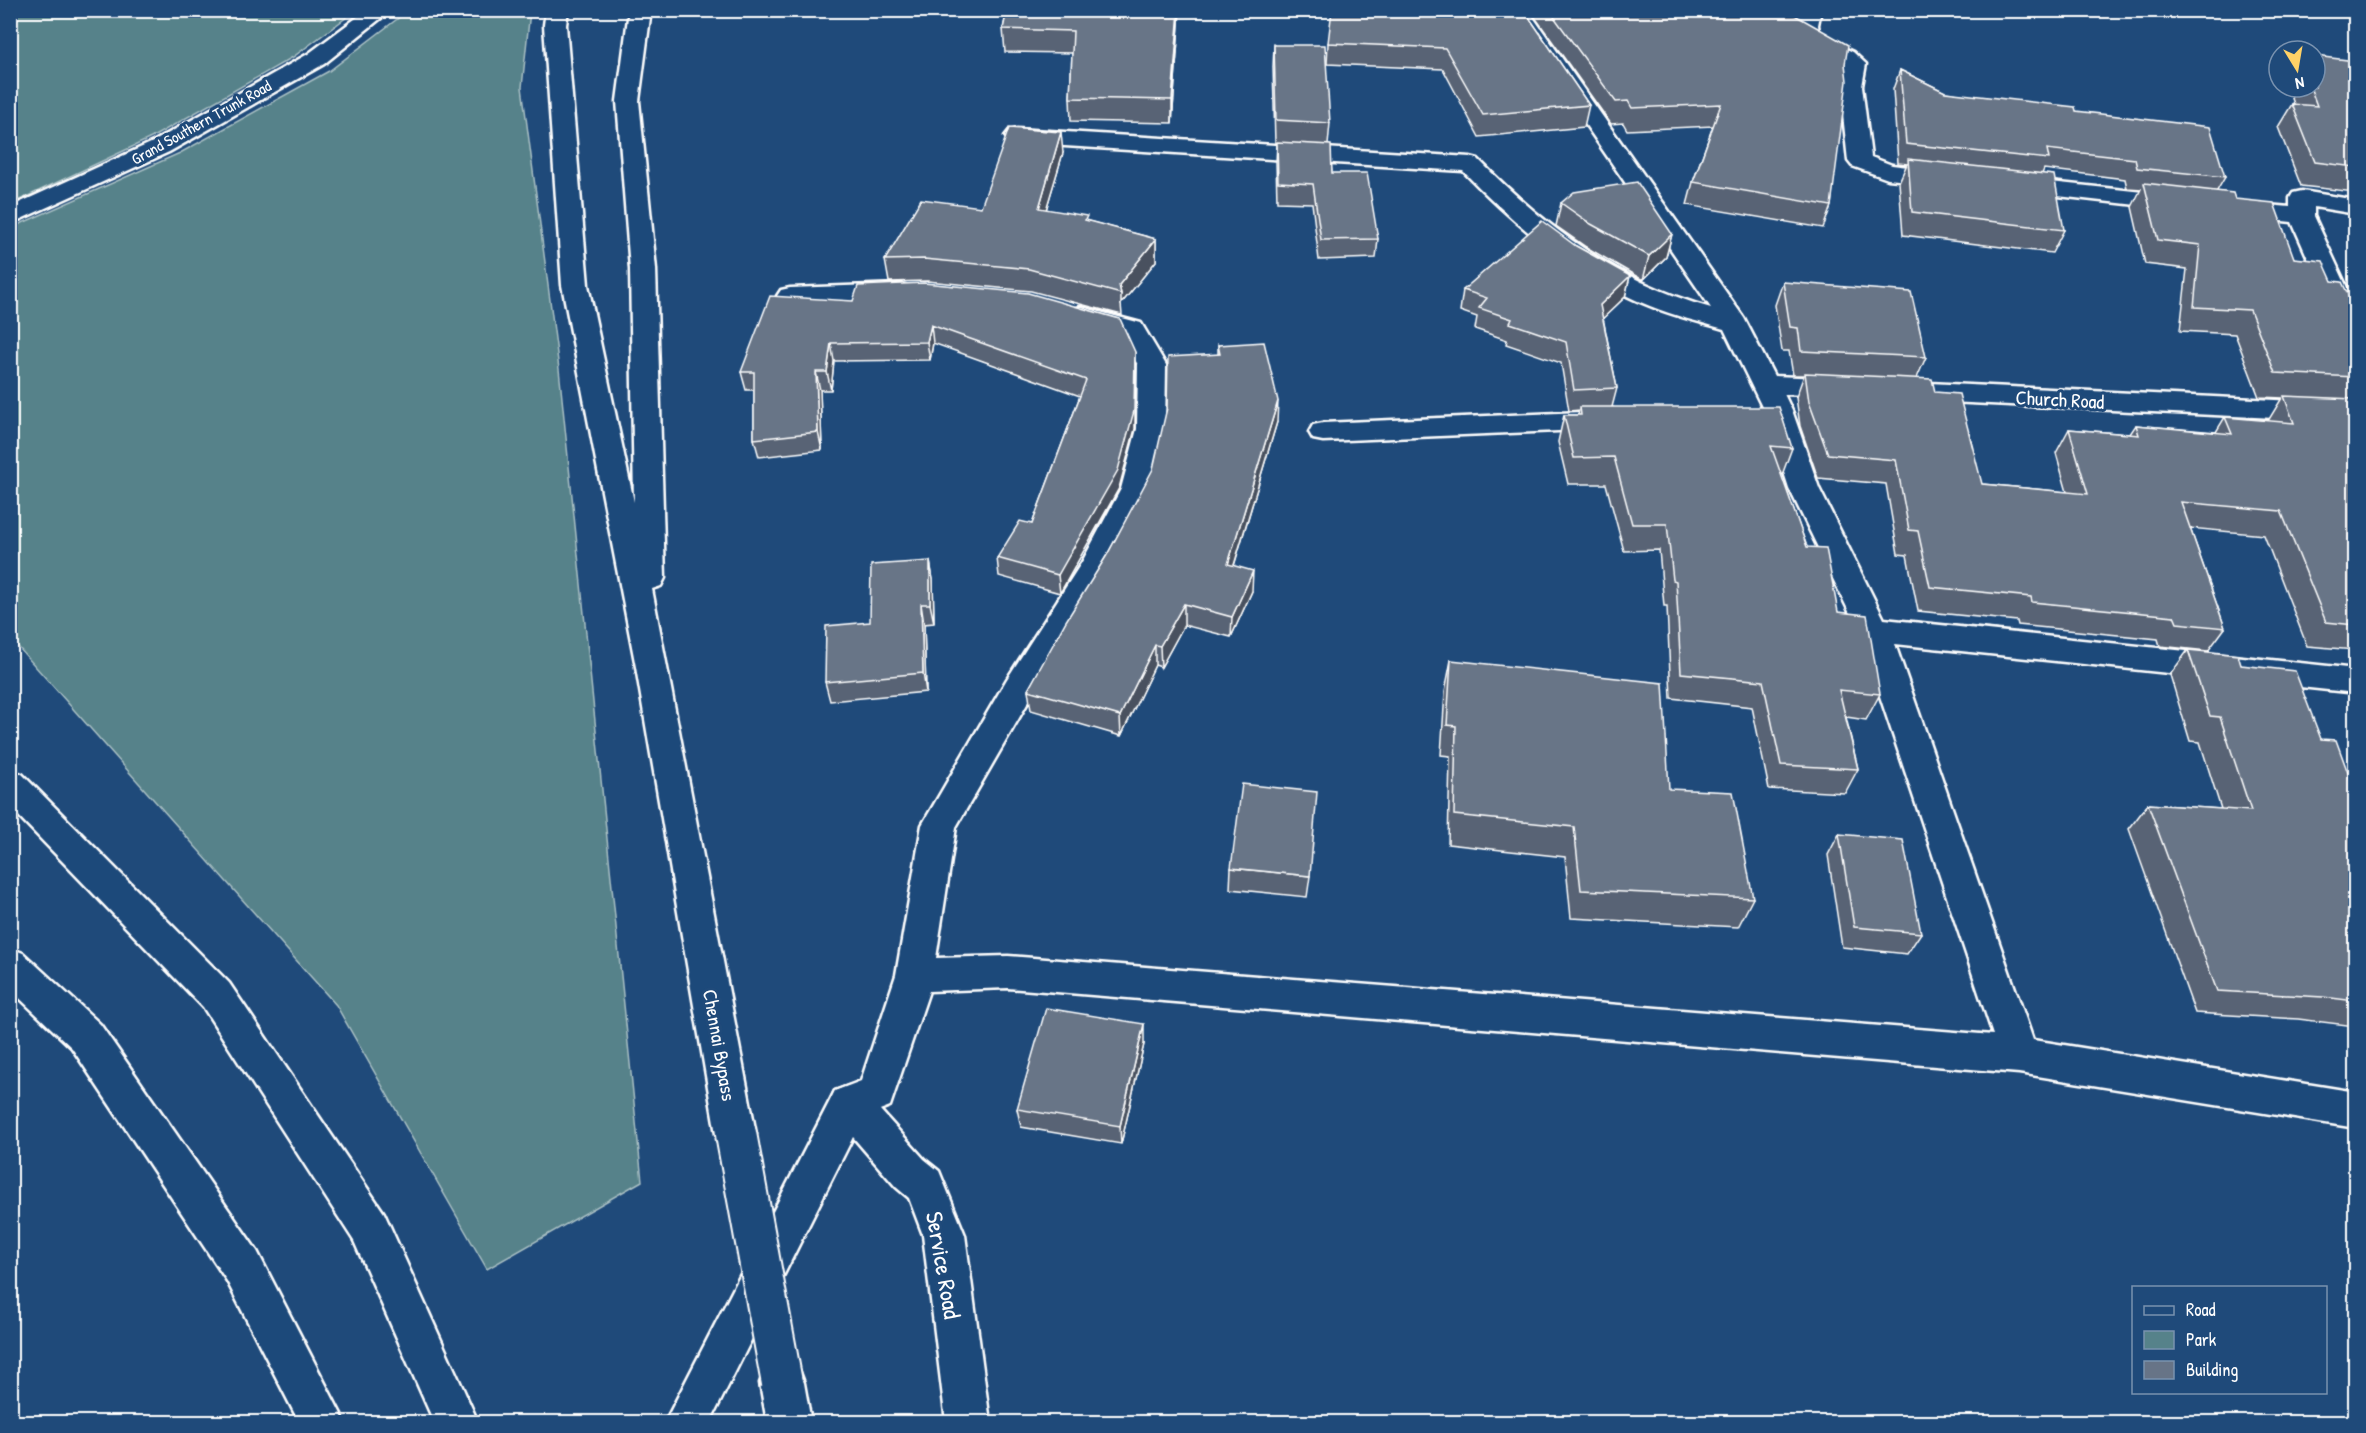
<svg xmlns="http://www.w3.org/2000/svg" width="2366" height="1433" font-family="'Patrick Hand',sans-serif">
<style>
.green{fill:#56828a;stroke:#aac0c4;stroke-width:1.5}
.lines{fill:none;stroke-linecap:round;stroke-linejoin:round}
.minor-casing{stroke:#fff;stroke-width:5}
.tertiary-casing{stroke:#fff;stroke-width:5}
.primary-casing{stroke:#fff;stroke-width:5}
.trunk-casing{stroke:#fff;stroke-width:5}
.minor{fill:#1f4a7a;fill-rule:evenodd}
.tertiary{fill:#1f4a7a;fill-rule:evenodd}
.primary{fill:#1f4a7a;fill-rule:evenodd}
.trunk{fill:#1f4a7a;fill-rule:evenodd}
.trunk-bridge-casing{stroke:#fff;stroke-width:44;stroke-linecap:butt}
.trunk-bridge{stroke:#1f4a7a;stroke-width:40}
.wall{fill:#596474;stroke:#fff;stroke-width:1.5}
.shaded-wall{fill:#48515e;stroke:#fff;stroke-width:1.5}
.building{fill:#677487;stroke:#fff;stroke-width:1.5}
.labels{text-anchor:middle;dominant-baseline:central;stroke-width:6;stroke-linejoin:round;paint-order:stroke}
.far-street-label{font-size:16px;fill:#fff;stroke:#1f4a7a}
.street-label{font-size:20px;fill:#fff;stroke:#1f4a7a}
.near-street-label{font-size:24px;fill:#fff;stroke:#1f4a7a}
</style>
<rect width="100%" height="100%" fill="#1f4a7a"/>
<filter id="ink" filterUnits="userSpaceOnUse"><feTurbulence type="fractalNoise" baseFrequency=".0167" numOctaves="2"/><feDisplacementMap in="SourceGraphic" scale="12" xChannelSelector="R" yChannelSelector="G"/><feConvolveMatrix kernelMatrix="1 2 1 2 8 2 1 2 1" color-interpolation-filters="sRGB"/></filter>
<g filter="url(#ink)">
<path class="green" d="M409,10L530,11L522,87L559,369L642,1181L487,1269L336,1005L11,639V228L180,153L329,71Z
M10,11L11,10L355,11L293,57L151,138L11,204Z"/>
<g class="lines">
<g class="minor-casing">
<path id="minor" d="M1507,10H1528L1744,318L1774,376L1844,379L1854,382L1858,388L1854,394L1844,397L1784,394L1793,413L1819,488L1884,619L2356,669V693L1895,644L2033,1040L2356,1092V1128L2019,1073L1008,988L929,991L890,1106L849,1122L835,1117L829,1104L835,1091L861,1081L896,975L922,825L1007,679L1082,562L1121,489L1137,429L1138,365L1122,335L1072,321L1068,315L1072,309L1081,307L1141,323L1166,365L1165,429L1151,489L1106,575L1031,697L956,827L936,958L1008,956L1993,1035L1858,630L1789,488L1765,413L1724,329C1700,322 1674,316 1650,306C1577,277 1517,227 1463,171L1017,143L1009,141L1005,136L1009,131L1017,129L1470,157L1478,159C1545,227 1618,282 1711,308Z
M1799,10H1821L1818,25L1820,37L1853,52L1866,64L1862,86L1871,157L1892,165L1956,173L1959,178L1956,183L1947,185L1888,179L1852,166L1848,161L1840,86L1843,66C1816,47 1790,54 1799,10Z
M2014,178L2180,196L2189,198L2192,203L2189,208L2180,210L2005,190L2002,185L2005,180Z
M2302,191L2356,200V214L2314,207V216L2356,307V346L2347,344L2343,338L2292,222L2234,216L2225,214L2222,209L2225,204L2234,202L2290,207V198L2293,193Z
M900,284L909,286L913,292L909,298L790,304L781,302L777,296L781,290L790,288Z
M1908,382L2356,404V422L1908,400L1898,397L1894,391L1898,385Z
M1606,411L1616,413L1620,420L1616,427L1606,429L1323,441L1313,439L1309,432L1313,425L1323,423Z"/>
</g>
<g class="tertiary-casing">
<path id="tertiary" d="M849,1086L863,1091L924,1159L939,1171L965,1235L990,1422H946L923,1235L909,1198L896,1187L853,1137L710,1422H665L835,1091Z"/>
</g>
<g class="primary-casing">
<path id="primary" d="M367,10H391L324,64L169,152L10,224V207L153,142L308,54Z"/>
</g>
<g class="trunk-casing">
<path id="trunk" d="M546,10H568L566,25L588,285L634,502L630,269L617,101L629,10H651L639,101L656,269L665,578L661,586L652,589L756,1134L750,1147L736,1153L722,1147L716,1134L636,667L562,285L544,25Z
M10,770L22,774L229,983L384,1213L478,1422H434L354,1241L203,1007L10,807Z
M10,948L23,953L100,1024L257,1251L345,1422H299L227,1281L72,1048L10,989Z
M782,1361L798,1367L804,1383L811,1422H767L760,1383L766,1367Z"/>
</g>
<use href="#minor" class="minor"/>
<use href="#tertiary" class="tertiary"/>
<use href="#primary" class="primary"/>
<use href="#trunk" class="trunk"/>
<g class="trunk-bridge-casing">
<path id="trunk-bridge" d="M736,1134L782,1383"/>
</g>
<use href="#trunk-bridge" class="trunk-bridge"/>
</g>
<path class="wall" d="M1007,10H1180L1172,123L1071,121L1070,98L1072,53L1005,52L1003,29Z
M1524,10L1589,105L1584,127L1479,137L1443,69L1327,64L1328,43Z
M1530,10H1792L1790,13L1845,64L1831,206L1823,228L1687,205L1693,182L1713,126L1627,130L1623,123L1611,124Z
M1274,45L1330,123L1328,145L1332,173L1378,239L1376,258L1319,260L1312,203L1277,202L1276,162L1277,143H1275L1273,67Z
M2355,61V192L2301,186L2278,127L2292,104H2294L2288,87H2315Z
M1900,70L1945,92L2076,111L2225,177L2217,191L2235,199L2294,258L2332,281L2355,309V650L2307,646L2264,535L2190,528L2225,628L2208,651L2160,646L2158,639L2018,625L2017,621L1918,611L1907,555L1898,554L1886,484L1818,478L1800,426L1796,397L1804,375H1793L1789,351H1782L1775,305L1783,282L1926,357L1917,378L1935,392L1982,484L2067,492L2056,453L2069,429L2130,434L2136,425L2216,432L2225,417L2268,421L2282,398L2259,397L2235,334L2180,331L2187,269L2145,264L2132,207L2141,189L2127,188L2125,179L2044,169L2042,174L2064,230L2052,253L1903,235L1899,182L1907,164L1898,163L1893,89Z
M1063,153L1046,210L1156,239V261L1121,304L1122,315L1031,291L927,281L889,282L885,260L981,207Z
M1561,203L1672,234L1666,257L1643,280L1586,247L1556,226Z
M1576,246L1630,276L1625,297L1603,318L1617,388L1612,407L1792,448L1782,475H1781L1807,547L1838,612L1880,694L1866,720L1846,717L1858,769L1845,793L1769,789L1752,707L1671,698L1667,606H1664L1659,550L1624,551L1606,484H1568L1558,442L1564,415H1578L1579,410L1569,411L1561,363L1506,344L1507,340L1475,329L1477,317L1460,311L1463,290Z
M853,301L1136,371L1135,429L1119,488L1060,593L999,576L997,558L1032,524L1080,396L933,343L930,360L834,361L831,390H820L822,450L759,457L754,439V390H746L741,372Z
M1218,345L1277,422L1234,566L1252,591L1231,637L1184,625L1161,667L1155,665L1121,736L1031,710L1028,690L1107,555L1218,354Z
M930,561L933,580L934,623L924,624L926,692L830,701L825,682Z
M2188,650L2241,665L2321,739L2355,792V1026L2298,1019L2195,1013L2129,829L2148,804L2221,809L2200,742L2190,741L2170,675Z
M1451,660L1669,789L1753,898L1738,927L1571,918L1565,857L1448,844L1450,756L1441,755L1445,691Z
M1839,834L1921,933L1907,954L1842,947L1828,855Z
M1231,868L1310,876L1307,897L1230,889Z
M1144,1044L1121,1144L1021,1127L1017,1109Z"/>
<path class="shaded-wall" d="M1179,10H1180L1172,123V100Z
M1061,132L1063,153L1040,230L1039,208Z
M1672,234L1666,257L1643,280L1649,256Z
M1156,239V261L1121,304V294L1119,285Z
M1630,276L1625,297L1595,326L1600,305Z
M931,325L933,343L930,360L927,342Z
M831,343L834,361L831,390L827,372Z
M1135,352V429L1119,488L1060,593L1058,575Z
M816,372L820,390L822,450L818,432Z
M1278,401L1277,422L1228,585V564Z
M930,561L933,580L934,623L930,604Z
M1253,571L1252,591L1231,637L1232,617Z
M921,604L924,624L926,692L923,673Z
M1184,604V625L1161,667L1160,646Z
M1155,645V665L1121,736L1120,716Z
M1144,1024V1044L1121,1144L1120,1126Z"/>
<path class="building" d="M1007,10H1179L1172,100L1070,98L1073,31L1003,29Z
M1332,10H1524L1589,105L1483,115L1445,48L1328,43Z
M1549,10H1786L1848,45L1845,64L1847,81L1831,206L1693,182L1721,104L1632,108L1628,101L1616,102Z
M1274,45H1325L1330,123L1276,120Z
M2315,56L2355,61V167L2315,162L2292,104L2317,106L2310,87H2315Z
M1900,70L1945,92L2075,107L2076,111L2210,127L2225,177L2137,168L2135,159L2047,149L2049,159L1906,144Z
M1009,128L1061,132L1039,208L1087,216L1085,220L1156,239L1119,285L1121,294L1029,269L924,259L885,260L921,199L981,207Z
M1277,142L1331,145L1332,173H1367L1378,239L1321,240L1313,184L1278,182Z
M1908,159L2054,175L2064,230L1912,212Z
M1637,182L1672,234L1649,256L1591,224L1561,203L1574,192Z
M2144,183L2233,193L2235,199L2274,203L2294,258L2323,261L2332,281L2342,282L2355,309V377L2275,373L2250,310L2194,307L2200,245L2158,240Z
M1542,221L1576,246L1630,276L1600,305L1617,388L1574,390L1566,342L1510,323L1512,319L1479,308L1487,298L1463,290Z
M1783,282L1911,292L1926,357L1801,351L1798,328L1790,327Z
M924,283L1028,293L1120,319L1135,352L1134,411L1118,470L1058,575L997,558L1020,521L1032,524L1086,380L931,325L927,342L831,343L827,372H816L818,432L754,439V372H741L770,296L853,301L858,286Z
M1264,342L1278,401L1228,564L1253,571L1232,617L1184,604L1160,646L1155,645L1120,716L1028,690L1066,621L1107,555L1153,469L1167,408L1168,357L1220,354L1218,345Z
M1805,373L1932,379L1935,392L1959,394L1982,484L2088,494L2069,429L2139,435L2136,425L2232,434L2225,417L2294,423L2284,396L2355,399V625L2326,622L2281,511L2181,502L2225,628L2177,623L2174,616L2032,602L2031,597L1930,587L1918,531L1909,530L1896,460L1828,454L1809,402Z
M1580,407H1779L1792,448L1771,446L1807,547L1826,548L1838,612L1867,615L1880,694L1839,690L1858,769L1781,765L1763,681L1681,673L1676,581L1673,580L1667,524H1632L1614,457L1574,458L1564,415H1581Z
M930,561V604H921L923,673L825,682L826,626L870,622L871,565Z
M2188,650L2238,655L2241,665L2295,671L2321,739L2336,740L2355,792V1001L2323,997L2217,991L2148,804L2251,811L2220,717L2210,716Z
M1451,660L1663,683L1669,789L1733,792L1753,898L1581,890L1574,827L1454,815L1456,726L1447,725Z
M1242,784L1317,792L1310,876L1231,868Z
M1839,834L1903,840L1921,933L1854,927Z
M1046,1008L1144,1024L1120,1126L1017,1109Z"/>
</g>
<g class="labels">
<g class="far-street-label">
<text transform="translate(201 122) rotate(-29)">Grand Southern Trunk Road</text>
</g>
<g class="street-label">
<text transform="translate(2060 399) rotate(3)">Church Road</text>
<text transform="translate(720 1045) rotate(80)">Chennai Bypass</text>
</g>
<g class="near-street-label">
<text transform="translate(944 1265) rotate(80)">Service Road</text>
</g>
</g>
<rect width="2366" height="1433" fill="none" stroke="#1f4a7a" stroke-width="36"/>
<rect x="18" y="18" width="2330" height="1397" fill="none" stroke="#fff" stroke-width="2" filter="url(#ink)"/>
<rect x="2132" y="1286" width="195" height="108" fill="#1f4a7a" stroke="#7992af" stroke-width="1.5"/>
<rect x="2144" y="1306" width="30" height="9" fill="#1f4a7a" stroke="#7992af" stroke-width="1.5"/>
<text x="2186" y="1316" font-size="18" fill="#ffffff">Road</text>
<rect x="2144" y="1331" width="30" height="18" fill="#56828a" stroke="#7992af" stroke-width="1.5"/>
<text x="2186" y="1346" font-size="18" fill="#ffffff">Park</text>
<rect x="2144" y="1361" width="30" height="18" fill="#677487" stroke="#7992af" stroke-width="1.5"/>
<text x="2186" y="1376" font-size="18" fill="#ffffff">Building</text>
<g transform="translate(2297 69) rotate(169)"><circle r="28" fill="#1f4a7a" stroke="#7992af" stroke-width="1.5"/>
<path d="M0-4.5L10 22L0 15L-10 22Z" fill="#ffd166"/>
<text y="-9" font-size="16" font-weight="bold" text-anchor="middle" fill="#ffffff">N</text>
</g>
</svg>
